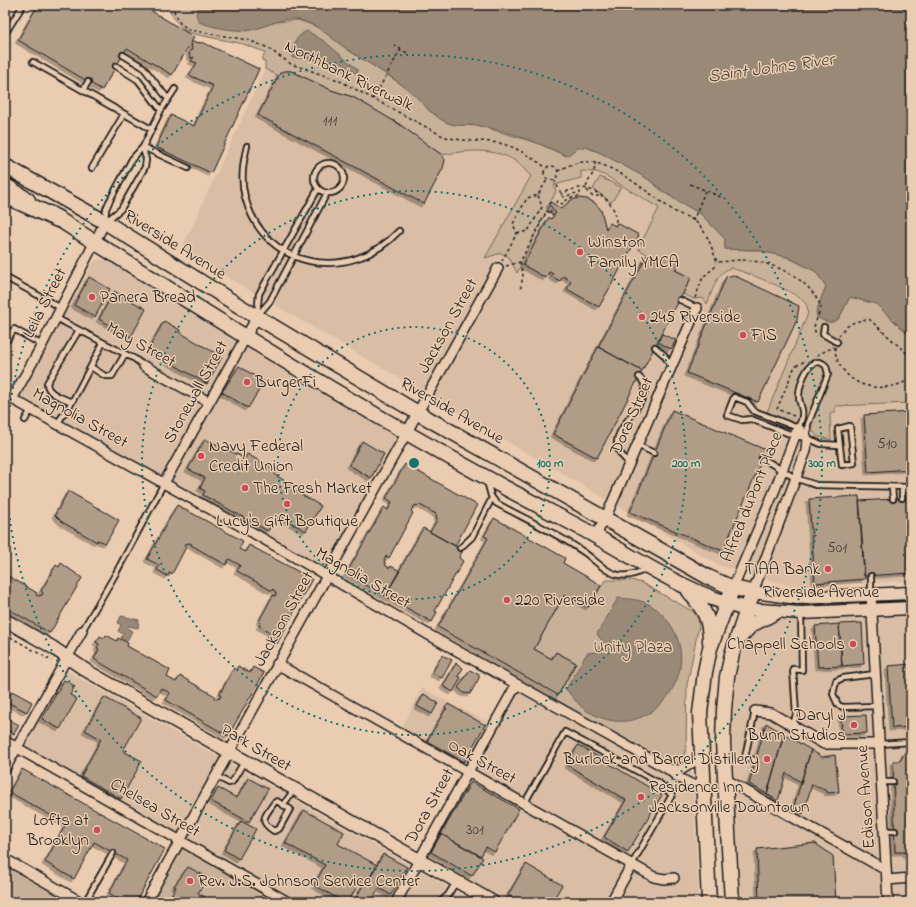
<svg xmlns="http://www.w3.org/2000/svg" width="916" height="907" font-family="'Indie Flower',sans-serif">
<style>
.built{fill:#d9bea5}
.green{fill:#c8b199;stroke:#72665a}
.water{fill:#9b8978;stroke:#685d53}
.building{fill:#b19c88;stroke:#1c1c1c;filter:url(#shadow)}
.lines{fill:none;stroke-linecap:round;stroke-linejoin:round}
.lane-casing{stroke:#1c1c1c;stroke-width:8}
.street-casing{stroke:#1c1c1c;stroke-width:12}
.secondary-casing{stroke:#1c1c1c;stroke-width:15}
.primary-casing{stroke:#1c1c1c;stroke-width:17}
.highway-casing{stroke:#1c1c1c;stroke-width:19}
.path{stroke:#1c1c1c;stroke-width:1.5;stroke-dasharray:3 3;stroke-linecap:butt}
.lane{stroke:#eacdb1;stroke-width:4.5}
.street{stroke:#eacdb1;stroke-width:9}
.secondary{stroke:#eacdb1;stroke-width:12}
.primary{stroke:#eacdb1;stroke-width:14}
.highway{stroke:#eacdb1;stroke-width:16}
.ring{fill:none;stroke:#0f766e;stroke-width:2;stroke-dasharray:2 4}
.poi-dot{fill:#d1495b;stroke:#eacdb1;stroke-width:1.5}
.labels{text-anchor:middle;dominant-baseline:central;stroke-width:3;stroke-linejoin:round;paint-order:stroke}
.number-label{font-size:15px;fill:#413c37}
.street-label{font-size:17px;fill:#1c1c1c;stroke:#eacdb1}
.poi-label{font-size:17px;fill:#1c1c1c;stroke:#eacdb1;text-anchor:start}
.park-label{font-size:17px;fill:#47413b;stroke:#eacdb1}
.water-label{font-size:18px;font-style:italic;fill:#48423c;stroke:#eacdb1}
.centre{fill:#0f766e;stroke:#eacdb1;stroke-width:2}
.ring-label{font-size:12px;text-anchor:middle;font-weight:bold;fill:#0f766e;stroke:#eacdb1;stroke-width:3;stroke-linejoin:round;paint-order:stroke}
</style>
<defs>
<filter id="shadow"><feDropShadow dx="-3" dy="3" stdDeviation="0" flood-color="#0004"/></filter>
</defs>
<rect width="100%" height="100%" fill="#eacdb1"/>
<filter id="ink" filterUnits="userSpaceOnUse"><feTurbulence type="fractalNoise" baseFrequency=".025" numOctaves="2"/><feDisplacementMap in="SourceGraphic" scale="8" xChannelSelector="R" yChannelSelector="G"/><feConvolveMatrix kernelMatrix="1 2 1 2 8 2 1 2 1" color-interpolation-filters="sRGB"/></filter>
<g filter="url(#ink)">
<path class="built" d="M265,69L278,76L284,71H291L331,90L353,97L399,124L442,155L460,151L495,152L517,162L531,176L485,258L501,253L509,257L516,273L556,191L554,185L581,178V171L597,172L659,208L638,249L661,262L665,255L679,262L691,278L683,293L703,298L707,304L720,275L726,269L731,268L770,283L802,299L808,308L807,316L767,412L813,431L817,436L831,440L830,413L835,406L911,403V581L814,586L787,585L718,565L181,250Z
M99,259L109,260L256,354L399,438L322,578L203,509L13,405L93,263Z
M911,614V902H741L732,724L737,676L745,642L750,631L772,618L813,619Z
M65,670L385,851L475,902H277L262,894L19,755Z
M422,688L498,728L519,690L551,707L555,700L665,762L678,761L683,758L686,747L692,771L699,902H509L427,855L470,778L397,737Z"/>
<path class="green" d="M167,5H197L229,28L246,31L276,22L298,20L320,28L347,49L401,84L421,100L429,111L458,125L480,126L537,143L566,156L577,148L586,147L601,153L648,179L663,192L701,214L725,239V249L756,250L787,257L815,271L826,286L816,312L838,320L850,297L876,304L911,337L910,395L911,403L835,406V413L830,414L831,440L817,436L813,431L767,412L807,316C808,312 808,308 806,304C799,292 745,272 731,268C717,270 712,293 707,304L703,298L694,299L683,294L691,278L675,270L679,262L665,255L661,262L638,249L659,208L606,176L597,172L581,171V178L554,185L556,191L517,273L509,257L501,253L485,258L531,176C526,172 522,166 518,163C497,147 466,150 442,155L398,124L353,97L331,90L291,71H284L278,76L265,69V62L262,60L265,52L243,44L194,34L184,30L175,20Z
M600,177L621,187L611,203L606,198L593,189Z
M605,580H631L642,583L694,612L698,618L699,625L687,685L686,747L683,758L678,762H665L555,700L576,663L556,652L552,659L534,649L565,594L589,607Z
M182,847L262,894L258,902H151Z
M5,863L74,902H5Z"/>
<path class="water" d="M197,5H911V337L876,304L850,297C841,312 839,332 817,317L816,312L826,286L815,271L787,257L756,250L725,249V239L701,214L674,199L648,179L601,153L586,147L577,148L567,156C540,143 510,132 481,126C469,123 457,128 445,122C431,114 423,102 411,92C392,76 369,64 348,50C332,39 319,25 300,20C285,16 269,25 256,29C242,33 213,28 199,22L196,14L199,6Z
M307,31L324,41L357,69L358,72C349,74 341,67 333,65C320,61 306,57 292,58C293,46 295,36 307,31Z
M618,598C628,599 639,599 648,604C658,608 664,616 670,624C705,675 648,744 593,714C581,709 574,699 566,689L587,653L598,652L603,642L597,634Z
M121,616L139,620L138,628L128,626L127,628L132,631L127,641L121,638L123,634L118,631L121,625L118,623Z"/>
<path class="building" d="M38,5H113L118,8L119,5H153L150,10L194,37L172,75L127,48L102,90L18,40Z
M191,42L204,43L259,69L211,173L156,147L171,115L194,126L213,86L189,75L197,63L191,61L194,57L190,58L189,51L192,50Z
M284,71H291L331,90L353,97L399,124L442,155L445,160L443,168L424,204L258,115L280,73Z
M579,198L587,199L595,203L601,210L606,229L610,223L615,226L617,223L639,235L599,307L567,289L571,281L563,276L560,281L551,276L553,274L549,272L546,278L523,265L549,217L551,219L556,213L549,204L551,202L561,209L571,200Z
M647,255L661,262L665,255L679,262L675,270L691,278L642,371L598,347Z
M733,275L799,306L797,320L758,402L687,373L726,277Z
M89,277L110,289L95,317L74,305Z
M114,291L146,309L131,337L99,319Z
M164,321L180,330L179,332L222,357L207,384L149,350L152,345L151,344Z
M662,334L676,340L671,349L658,342Z
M598,347L642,371L597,458L553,434Z
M239,366L264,382L248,408L222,392Z
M672,410L766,450L723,551L630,512Z
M911,412V469L868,472L864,415Z
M205,439L245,458L247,454L277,471L275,475L292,485L290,488L321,506L306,531L279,516L278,518L276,517L268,531L203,495L205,491L200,488L205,478L188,469Z
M362,441L384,454L371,478L349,465Z
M405,464L477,505L455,546L430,532L437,520L436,514L420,505L414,506L411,511L413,513L389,558L386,556L384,560L386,566L390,568L391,566L400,571L385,596L346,574L384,507L388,510L392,502L386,498Z
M68,491L119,520L106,543L97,540V542L62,522L55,515Z
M859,496L865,579L815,583L809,499Z
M911,498V573L864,576L859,501Z
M177,505L243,541L239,549L245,552L249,545L312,579L277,644L267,639L271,633L259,626L261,623L259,621L273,595L275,596L276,594L275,591L273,589L272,591L237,571L240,565L229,559L226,565L191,545L192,544L190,543L185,544L184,546L186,547L172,574L170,572L168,576L157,570L159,565L147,559Z
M494,518L565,558L563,563L601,585L589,607L565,594L534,649L552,659L556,652L576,663L558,695L438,627L488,538L484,536Z
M423,528L463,550L459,558L463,561L435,611L437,612L432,622L385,596Z
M61,563L82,578L50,633L5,607V574L37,593L36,595L38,596L42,595L43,593L41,591L56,565L59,567Z
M862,623L864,664L842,666L839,624Z
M839,624L842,666L818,667L815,626Z
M106,635L117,641L118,638L128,643L127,646L170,670L167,677L176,682L180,676L215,696L214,698L216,699L220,698L221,696L219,695L234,668L236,670L238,666L250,673L253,667L264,673L228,736L166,700L170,693L161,688L157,696L94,659L99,649L97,648L99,644L96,642L100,636L104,638Z
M442,655L452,660L442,678L432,673Z
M456,663L463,668L458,676L461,678L453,692L443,686Z
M911,664V727L892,728L888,666Z
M470,670L479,675V678L470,694L466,693L465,694L458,688L468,672Z
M64,680L75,686L70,695L77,699L60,729L42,719Z
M12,691L32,702L27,712L7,702Z
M424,694L438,703L432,714L417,706Z
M104,697L141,718L123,751L142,761L121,799L81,776L101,739L85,730Z
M448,704L485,725L464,762L427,741L445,710L447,709L445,708Z
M866,715L867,733L842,734L841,716Z
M5,717L19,725L14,734L5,729Z
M766,723L784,734L767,794L749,784Z
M784,734L811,750L801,782L786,773L778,801L767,794Z
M578,745L662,795L628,852L604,837L626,800L567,765Z
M811,750L822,757L835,755L839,792L828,793L827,791L812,784L803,814L793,809Z
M905,752H911V861L905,852H895L893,761H900Z
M22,769L165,849L136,902H124L109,893L127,860L94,842L74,879L45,862L66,824L9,792Z
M248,778L268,789L249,822L211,801L218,788L237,798Z
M471,782L519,809L495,852L486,847L481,856L441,834Z
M304,810L344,832L338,844L377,865L368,881L362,878L348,902H344L314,885L325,865L285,843Z
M241,821L256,829L239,859L224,850Z
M441,834L483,858L472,876L431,852Z
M815,843L833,856L836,902H759L757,849Z
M383,854L407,867L391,895L379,888L371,902H354L364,883L366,884Z
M526,864L562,885L552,902H520L508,895Z
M188,867L205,876L200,885L202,887L198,893L205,897L202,902H168L176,887L174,886Z"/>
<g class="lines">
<g class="lane-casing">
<path id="lane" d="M5,34L23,5
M123,55L143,67L168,99
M33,62L151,129
M116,66L138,80L161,110
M175,89L161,110L143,147L188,168
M83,90L88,82
M247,146C243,162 240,180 245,197C264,270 350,284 399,231
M143,147L146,160L145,167L121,209L105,222L106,209L109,202L132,159Z
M314 178a15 15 0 1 1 30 0a15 15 0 1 1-30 0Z
M92,168L124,114
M5,277L61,308
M680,300L697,308
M257,315L259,294L318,189
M258,315L270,301L327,193
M56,318L135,359L144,366
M824,327L823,334L837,342
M8,339L14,329L42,345
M655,347L664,355L671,366
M91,367L105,376H112L125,354
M72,402C63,398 47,394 47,383L79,330
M25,420L31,410
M57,424L72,402L103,343
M850,426L854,463L842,465L838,429Z
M807,436L808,424L828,374L826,366C811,351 799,383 799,395C798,402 804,409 802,416C802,420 799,425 798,428L754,411L747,402L734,397L727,415L742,420L751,419L795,436L807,438L821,444L839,445
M637,445L654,453
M762,458L795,478L816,485L911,487
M629,463C624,458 618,453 617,445C615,422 661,396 639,377
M487,481L491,496L496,503C525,519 557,533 585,553C595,560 603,570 615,574C626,578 637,574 647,568
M892,487L893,499
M902,487V498
M460,548L472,537L492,498
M871,576V594
M82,631L116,573L164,483
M875,674L843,678L836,681L833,694L838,705L843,707L877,706
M793,726L796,714L793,669L802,670L801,613
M879,744L911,742
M754,760L745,757L755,711
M216,776L229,783L232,782L244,762
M881,782H893
M524,804L565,732L659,783L672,795L632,864
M283,805L277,801L274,803C266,815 257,821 274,831L279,829L290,809L283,805L294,790
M884,831H895
M85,902L113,853
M440,902L448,895L456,882"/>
</g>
<g class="street-casing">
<path id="street" d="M144,366L209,402
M5,395L248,530L429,635L668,769L679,778L703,790
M12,399L42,345L105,222
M164,483L257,317
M595,536L605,519L697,308
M733,588L776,487L798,428L807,438L806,451L753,592
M871,595L888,902
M277,664L654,877L664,879L674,878
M755,711L771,713L824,744H879
M5,741L288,902
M5,769L82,631
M668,769L681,770L701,757
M725,779L886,870
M5,859L81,902
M887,880L911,878
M146,902L498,268
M396,902L516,685
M611,902L632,864"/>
</g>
<g class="secondary-casing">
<path id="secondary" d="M753,592L797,598L911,593
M746,609L801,613L911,608
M5,620L52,647L87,671L493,902"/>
</g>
<g class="primary-casing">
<path id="primary" d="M5,166L105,222L257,317L418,413L708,577L733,588L753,592L732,654L727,677L724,710L723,742L732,902
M5,185L28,200
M49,213C218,321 388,428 566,520C627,551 679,592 746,609
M689,591C704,610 710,617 710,642
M739,638L751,625L776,612
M709,902L700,713L705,672L710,648L730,595"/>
</g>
<g class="highway-casing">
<path id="highway" d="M5,195L58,219"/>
</g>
<path class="path" d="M171,5L180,23L189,30L248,40L266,47L291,64L338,80L443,136C463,143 483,139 503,144C519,148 533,159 547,168
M394,45L407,53
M373,99L401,49
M595,162C596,174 587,179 586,189L592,196H600
M544 173a7 7 0 1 1 14 0a7 7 0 1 1-14 0Z
M558,171C568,165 583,159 596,163C621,169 652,196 674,211C681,216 692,217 698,224C708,234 712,249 717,262C725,262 733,260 742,260C772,261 809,277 821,307L814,327L816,336
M554,180L563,197L580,192V196L569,198L562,204L558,201L555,204
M690,184L721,197
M561,195C567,191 574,188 582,188C599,189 621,208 615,226
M550,213L552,208
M693,221L705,191
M517,233L528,231L542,207L538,195
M502,261L517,233L513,224L527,198L538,195L547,180
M520,262L523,276L520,291
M506,266L520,262L547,211L553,215
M695,298L703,277L715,267L716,263
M839,336C846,324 855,321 869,319L911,357
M835,347C835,355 837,361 842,368C857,391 888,392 911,379
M817,355L834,347
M794,416L777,409L795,366L805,361
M5,634L52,661"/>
<use href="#lane" class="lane"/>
<use href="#street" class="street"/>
<use href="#secondary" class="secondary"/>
<use href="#primary" class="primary"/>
<use href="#highway" class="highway"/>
</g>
</g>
<g class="ring">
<circle cx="414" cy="463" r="136"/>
<circle cx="414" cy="463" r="272"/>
<circle cx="414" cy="463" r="408"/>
</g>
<g class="poi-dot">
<circle cx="580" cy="252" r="4"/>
<circle cx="92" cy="297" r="4"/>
<circle cx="642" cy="317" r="4"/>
<circle cx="743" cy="335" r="4"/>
<circle cx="247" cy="382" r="4"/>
<circle cx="201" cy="456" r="4"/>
<circle cx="245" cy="488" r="4"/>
<circle cx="287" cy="504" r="4"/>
<circle cx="828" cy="569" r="4"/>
<circle cx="507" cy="600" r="4"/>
<circle cx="853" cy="644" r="4"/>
<circle cx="854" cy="725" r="4"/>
<circle cx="767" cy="759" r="4"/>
<circle cx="641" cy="797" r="4"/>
<circle cx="97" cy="830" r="4"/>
<circle cx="190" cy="881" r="4"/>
</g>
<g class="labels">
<g class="number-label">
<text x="330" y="121">111</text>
<text x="887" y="444">510</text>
<text x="837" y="548">501</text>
<text x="475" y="830">301</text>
</g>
<g class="street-label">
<text transform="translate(349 76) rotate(26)">Northbank Riverwalk</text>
<text transform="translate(175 245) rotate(32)">Riverside Avenue</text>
<text transform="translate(45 303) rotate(-63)">Leila Street</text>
<text transform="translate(448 326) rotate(-61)">Jackson Street</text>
<text transform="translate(141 345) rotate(29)">May Street</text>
<text transform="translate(196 392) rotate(-61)">Stonewall Street</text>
<text transform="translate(452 411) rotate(30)">Riverside Avenue</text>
<text transform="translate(632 416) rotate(-66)">Dora Street</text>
<text transform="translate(80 418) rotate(29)">Magnolia Street</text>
<text transform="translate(752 497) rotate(-68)">Alfred duPont Place</text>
<text transform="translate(363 578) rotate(30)">Magnolia Street</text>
<text x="821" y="592">Riverside Avenue</text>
<text transform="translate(284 619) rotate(-61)">Jackson Street</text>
<text transform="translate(256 748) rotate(30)">Park Street</text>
<text transform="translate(482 762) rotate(29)">Oak Street</text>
<text transform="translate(866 797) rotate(-94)">Edison Avenue</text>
<text transform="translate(430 806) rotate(-61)">Dora Street</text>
<text transform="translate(155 808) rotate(30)">Chelsea Street</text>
</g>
<g class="poi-label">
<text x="588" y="242">Winston<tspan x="588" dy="20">Family YMCA</tspan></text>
<text x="100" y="297">Panera Bread</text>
<text x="650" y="317">245 Riverside</text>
<text x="751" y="335">FIS</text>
<text x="255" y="382">BurgerFi</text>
<text x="209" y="446">Navy Federal<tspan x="209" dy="20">Credit Union</tspan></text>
<text x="253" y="488">The Fresh Market</text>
<text x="287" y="521" text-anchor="middle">Lucy's Gift Boutique</text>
<text x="820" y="569" text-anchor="end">TIAA Bank</text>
<text x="515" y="600">220 Riverside</text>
<text x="845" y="644" text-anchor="end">Chappell Schools</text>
<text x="846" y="715" text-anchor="end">Daryl J<tspan x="846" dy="20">Bunn Studios</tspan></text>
<text x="759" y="759" text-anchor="end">Burlock and Barrel Distillery</text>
<text x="649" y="787">Residence Inn<tspan x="649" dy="20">Jacksonville Downtown</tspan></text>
<text x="89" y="820" text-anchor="end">Lofts at<tspan x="89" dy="20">Brooklyn</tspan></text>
<text x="198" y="881">Rev. J.S. Johnson Service Center</text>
</g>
<g class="park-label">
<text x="633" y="647">Unity Plaza</text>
</g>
<g class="water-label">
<text transform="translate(771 69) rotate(-8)">Saint Johns River</text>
</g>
</g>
<circle cx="414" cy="463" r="6" class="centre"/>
<g class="ring-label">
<text x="550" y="467">100 m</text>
<text x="686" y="467">200 m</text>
<text x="822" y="467">300 m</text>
</g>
<rect width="916" height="907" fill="none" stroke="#eacdb1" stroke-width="20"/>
<rect x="10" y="10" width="896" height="887" fill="none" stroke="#1c1c1c" stroke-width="1.5" filter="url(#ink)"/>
</svg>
